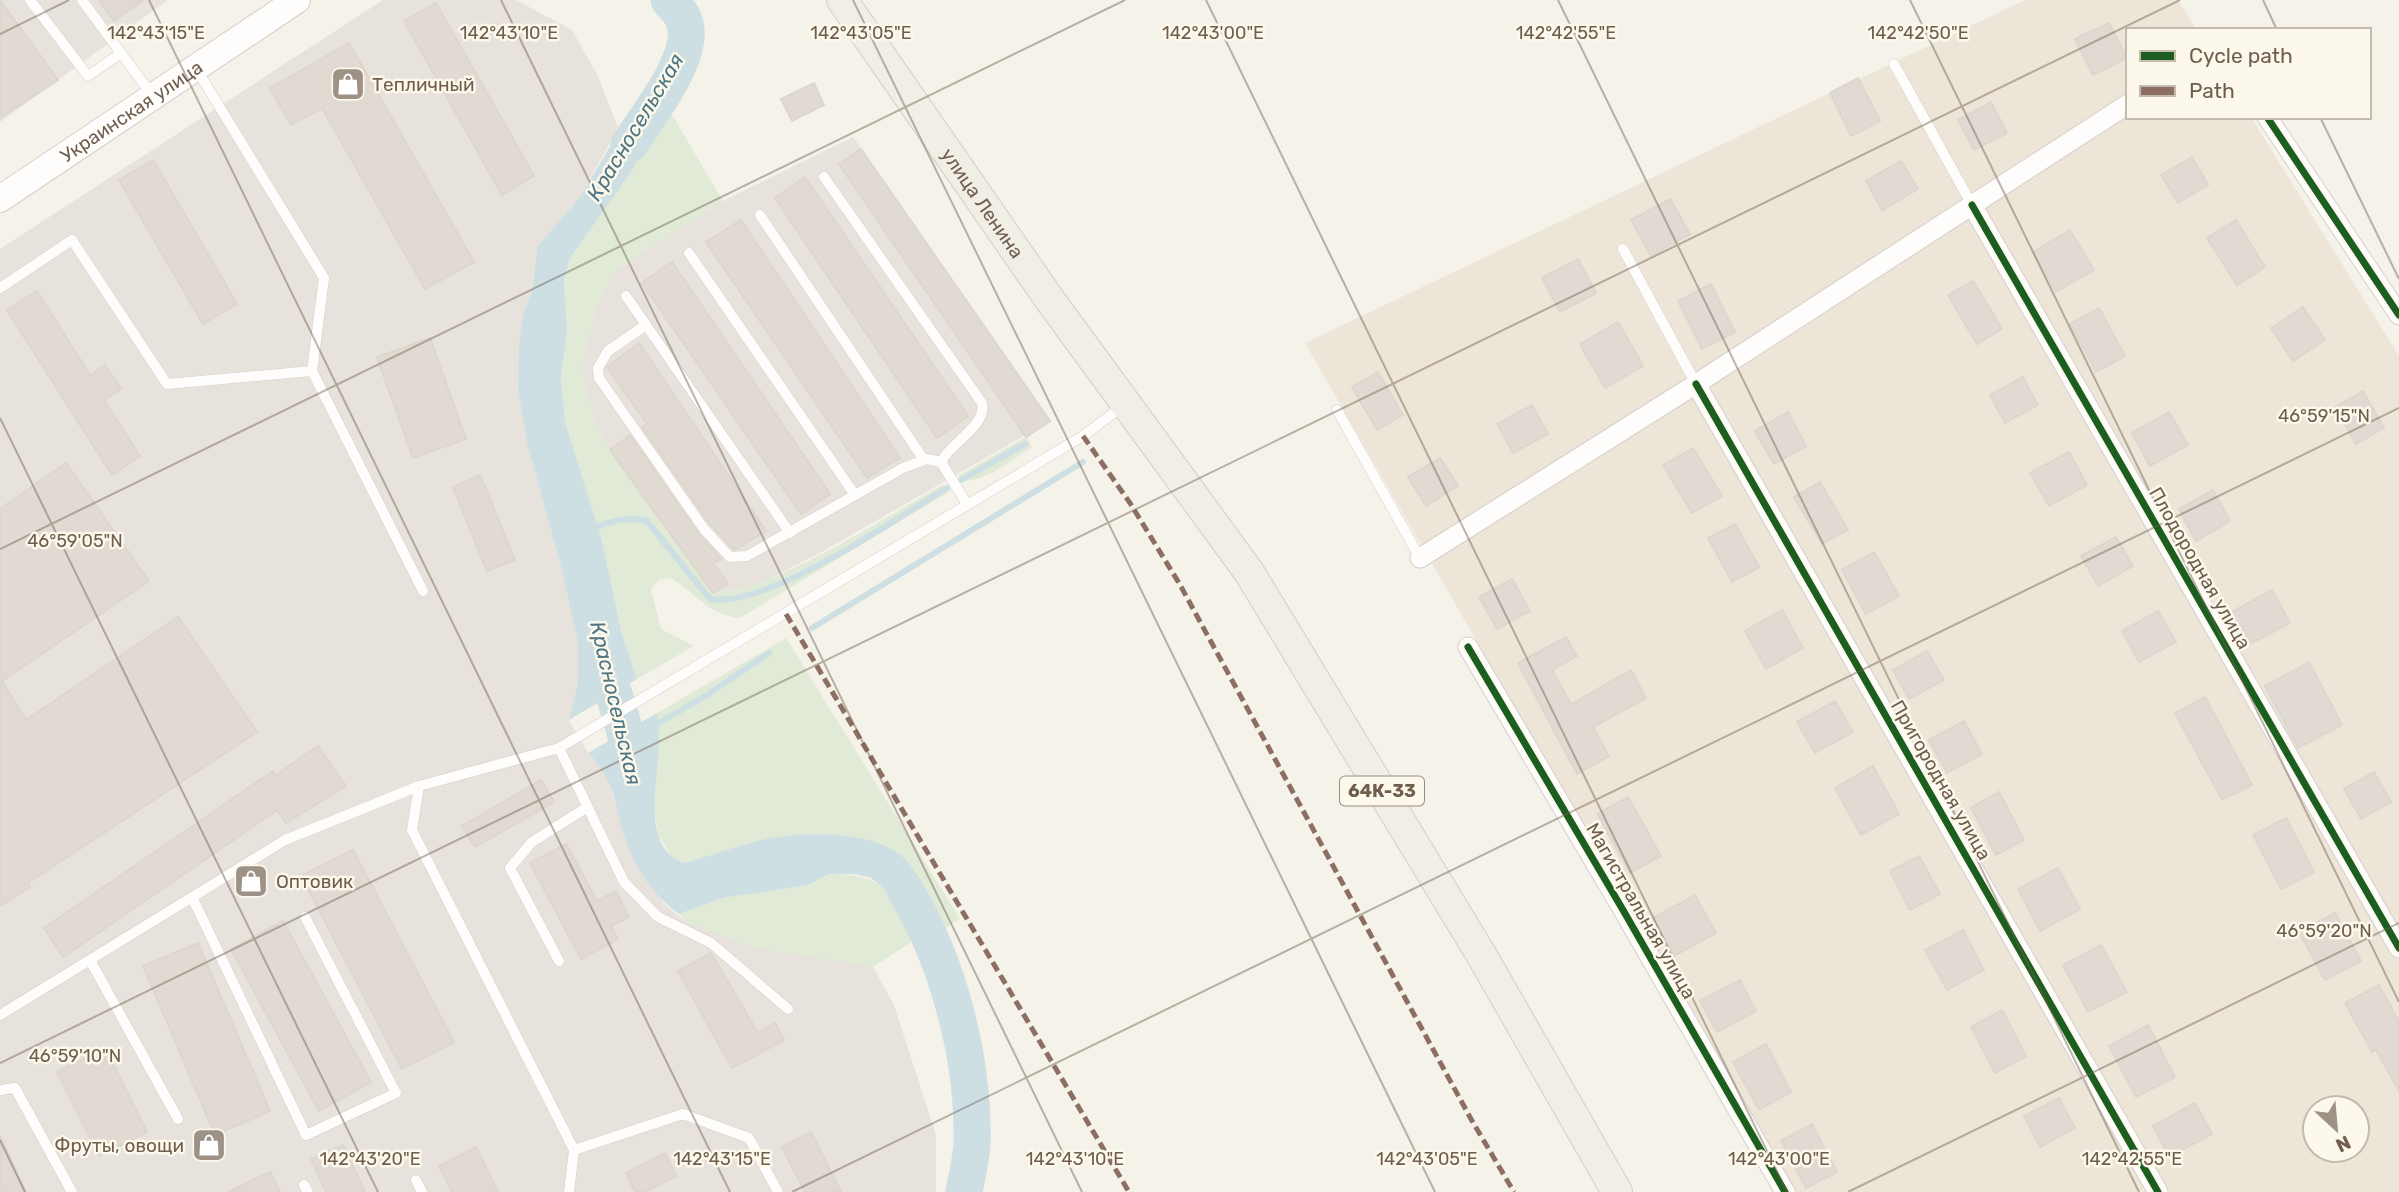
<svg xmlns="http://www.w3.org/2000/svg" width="2399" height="1192" font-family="Rubik,sans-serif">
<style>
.residential{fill:#ede5d8;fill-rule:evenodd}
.industrial{fill:#e7e2db}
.green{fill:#e0ead6}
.water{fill:#cedfe3}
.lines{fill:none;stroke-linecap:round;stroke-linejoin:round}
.stream{stroke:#cedfe3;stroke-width:6}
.river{stroke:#cedfe3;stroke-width:37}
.building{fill:#e0dad2;stroke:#ddd6cd;stroke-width:2}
.lane-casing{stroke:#d4cfc9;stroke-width:11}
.street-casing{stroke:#d4cfc9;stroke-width:21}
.secondary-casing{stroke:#d4cfc8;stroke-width:28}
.primary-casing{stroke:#d3cdc7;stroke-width:32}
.lane{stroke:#fefdfc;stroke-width:10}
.street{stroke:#fefdfc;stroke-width:19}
.secondary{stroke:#fefdfc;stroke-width:26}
.primary{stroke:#f1eee6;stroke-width:30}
.quiet{stroke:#8d6e63;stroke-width:5;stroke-dasharray:10 5;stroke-linecap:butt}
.cycleway-casing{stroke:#fcf8ec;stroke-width:11}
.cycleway{stroke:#1b5e20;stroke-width:7}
.ticks{fill:none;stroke:#6f5d4e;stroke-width:2;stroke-opacity:0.45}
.labels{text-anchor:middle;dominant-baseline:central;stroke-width:5;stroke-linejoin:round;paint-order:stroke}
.shield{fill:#fcf8ec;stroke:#998c7d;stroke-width:2}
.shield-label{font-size:18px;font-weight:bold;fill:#6f5d4e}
.poi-label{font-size:19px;fill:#6f5d4e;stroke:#fcf8ec;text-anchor:start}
.street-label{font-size:19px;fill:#6f5d4e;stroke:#fcf8ec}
.water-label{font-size:21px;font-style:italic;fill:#4f7685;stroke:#fcf8ec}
.ticks-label{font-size:18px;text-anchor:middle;fill:#6f5d4e;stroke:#fcf8ec;stroke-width:5;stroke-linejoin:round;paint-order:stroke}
</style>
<rect width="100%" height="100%" fill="#f5f2ea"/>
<path class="residential" d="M2025,0H2178L2197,30H2128V117H2251L2399,356V1192H1794L1305,343ZM2315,1108H2357V1150H2315Z"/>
<path class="industrial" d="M0,0H168L0,122Z
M383,0H516L572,30L598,76L618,128L580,197L537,247L533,287L523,314L518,391L527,443L560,563L578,643V682L569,720L588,753L604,769L633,858L664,904L686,922L873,967L894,1005L936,1135V1192H0V249Z
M853,137L1050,421L818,554L752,587L713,593L610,450L594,420L581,367L598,301L617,269L723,201Z"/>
<path class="green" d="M668,108L723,201L617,269L598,301L581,367L594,420L610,450L713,593C782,587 881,519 944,484L947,493L740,618C710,616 695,593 671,578L659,580L651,589L661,629L694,646L637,679L622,634L601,537L565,422L561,378L567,332L564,281L570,258L629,175Z
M1026,437L1032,447C1014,458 987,481 965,481L958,476Z
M786,638L960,919L942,930L919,878L722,853L684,863L672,858L658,834L654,809L657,713Z
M829,874C885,874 891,893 913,941L873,967L754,948L686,922L679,914L723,898L808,885Z"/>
<path class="water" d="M641,94L668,108L629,175L570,258L564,281L567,332L561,378L565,422L601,537L622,634L637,679L569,720L578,682V643L560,563L527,443L518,391L519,346L523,314L533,287L537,247L580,197Z
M657,713C658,723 660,735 659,745C658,781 640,847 684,863C711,856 739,845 766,839C803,831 877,830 905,859C923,879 932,905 942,930L913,941L887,892L871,878L855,874H829L808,885L723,898L679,914C653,896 633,865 624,835C614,802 614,779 588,753Z"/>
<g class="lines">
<path class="stream" d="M961,480L1025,444
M589,529C609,523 626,515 647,521L710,599C767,609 895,519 947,488
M812,628L1083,462
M652,727L707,695L769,653"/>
<path class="river" d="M629,145C647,115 700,53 683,18C680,11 673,5 669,0
M602,644C609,690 630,734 635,781
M905,890C949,962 974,1060 972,1144C971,1160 967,1176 964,1192"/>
</g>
<path class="building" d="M0,0L58,80L0,118Z
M99,0H143L114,21Z
M436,3L534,176L502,195L404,21Z
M2109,23L2127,58L2093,75L2075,39Z
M349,43L474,262L425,289L322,108L291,125L270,88Z
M1858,78L1880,121L1851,136L1830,93Z
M814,83L824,105L792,121L781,99Z
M1991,102L2007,133L1974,150L1958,120Z
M861,149L1050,421L1026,437L839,164Z
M2192,157L2208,185L2178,203L2161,175Z
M153,160L237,304L203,324L119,180Z
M1901,161L1918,189L1882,210L1866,181Z
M805,177L968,416L937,438L775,198Z
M1670,199L1690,234L1651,256L1631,220Z
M741,220L900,458L867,478L706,242Z
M2236,220L2265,267L2237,285L2207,238Z
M2070,230L2094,270L2056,292L2033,252Z
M1578,259L1596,293L1560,312L1542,278Z
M672,262L830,494L801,514L642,283Z
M1973,281L2002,329L1977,344L1948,295Z
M1711,284L1735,332L1702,349L1678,301Z
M37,291L90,375L105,365L121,389L104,400L140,456L112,475L7,310Z
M2303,307L2325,340L2293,361L2271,328Z
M2099,308L2125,356L2096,372L2070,324Z
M1618,322L1643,366L1605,388L1580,344Z
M430,338L466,439L413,458L377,357Z
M639,343L766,531L736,549H733L710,524L642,427L647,424L607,367Z
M1378,372L1403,415L1377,430L1352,387Z
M2023,377L2038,405L2005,423L1990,395Z
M2363,391L2384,428L2356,444L2335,407Z
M1532,405L1548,434L1513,453L1497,424Z
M1788,412L1806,446L1774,464L1755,431Z
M2169,412L2188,445L2150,466L2132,433Z
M630,435L698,533L721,559L713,563L728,584L713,593L610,450Z
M1693,448L1722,496L1692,513L1663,465Z
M2069,452L2087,485L2049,506L2030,473Z
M1440,458L1458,486L1426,506L1408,477Z
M66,463L149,581L2,681L26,720L178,617L257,732L28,883L30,887L0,906V509Z
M480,475L515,560L487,571L453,487Z
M1820,482L1848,530L1822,544L1794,497Z
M2213,490L2230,521L2196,541L2179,509Z
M1735,524L1759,567L1732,582L1708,538Z
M2116,537L2133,566L2098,586L2081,556Z
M1874,552L1899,596L1866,614L1842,570Z
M1512,579L1530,611L1497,629L1479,597Z
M2272,590L2290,623L2250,644L2232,612Z
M1782,610L1803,648L1766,669L1745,631Z
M2158,611L2176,642L2139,662L2122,631Z
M1566,637L1577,656L1552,670L1571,704L1631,670L1646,698L1593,727L1609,756L1577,774L1518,663Z
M1927,651L1944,680L1909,699L1893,670Z
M2309,662L2342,725L2298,748L2265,686Z
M2205,697L2252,785L2222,800L2175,713Z
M1835,701L1853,732L1815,753L1797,722Z
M1964,721L1982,754L1947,773L1929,740Z
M318,746L346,786L286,823L277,810L63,957L44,928L273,771L276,775Z
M1873,766L1899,814L1861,835L1835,788Z
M2374,772L2391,802L2361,819L2344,789Z
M541,780L554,802L475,847L462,826Z
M1999,792L2024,840L1996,855L1971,808Z
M1628,797L1661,856L1630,873L1597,814Z
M2286,818L2314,872L2281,889L2253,835Z
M566,844L597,901L616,891L629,917L611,926L618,939L581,959L530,863Z
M353,850L454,1042L402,1069L301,876Z
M1919,856L1940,894L1910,910L1890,871Z
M2058,868L2080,909L2040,931L2018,889Z
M1695,895L1716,933L1674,956L1653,918Z
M2335,913L2361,961L2325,980L2299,932Z
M283,921L371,1082L319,1111L231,949Z
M1963,930L1984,970L1947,990L1925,950Z
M198,943L270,1111L215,1135L143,966Z
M2101,945L2127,992L2088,1012L2063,965Z
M711,953L758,1033L775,1023L784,1040L732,1068L678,971Z
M1740,980L1756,1011L1717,1032L1700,1001Z
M2379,985L2399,1022V1091L2376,1050L2372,1052L2345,1003Z
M2002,1010L2026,1056L1995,1073L1971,1027Z
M2148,1025L2175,1077L2136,1097L2109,1046Z
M1766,1044L1791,1092L1759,1110L1733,1062Z
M105,1048L147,1132L99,1156L57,1072Z
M2059,1098L2075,1128L2040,1147L2024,1116Z
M2195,1103L2212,1134L2169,1157L2153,1126Z
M1812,1124L1837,1172L1806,1188L1781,1141Z
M811,1132L841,1192H805L782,1147Z
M0,1136L26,1192H0Z
M343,1145L365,1192H326L311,1159Z
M476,1147L498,1192H452L439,1166Z
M665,1153L676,1176L645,1192H635L626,1173Z
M270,1172L280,1192H228Z"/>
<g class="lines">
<g class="lane-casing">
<path id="lane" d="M30,0L88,76L121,53L152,95
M82,0L121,53
M1894,64L1972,205
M197,70L324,278L312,371L423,591
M824,177L982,403C987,426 951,442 941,462
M760,215L924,460
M1623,249L1696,384
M689,253L855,495
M0,288L72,240L167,384L312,371
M626,296L790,533
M646,325L608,351L598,368L599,378L704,529L730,557L747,556L903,468L927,459L941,462L967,504
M1337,410L1420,558
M559,748L624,882L658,917L711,943L788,1009
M192,897L306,1135L396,1093L305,917
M90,960L178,1119
M559,961L510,868L532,842L586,808
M0,1015L285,840L419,786
M0,1090L15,1088L72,1192
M574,1150L683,1114L749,1138L778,1192
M416,1180L422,1192
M304,1185L308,1192
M569,1192L574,1150L412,830L419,786L559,748L1083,436L1124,405"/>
</g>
<g class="street-casing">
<path id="street" d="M2267,117L2399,315
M1972,205L2399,948
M1696,384L2158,1192
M1420,558L1696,384L2128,104
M1468,647L1623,910L1785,1192"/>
</g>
<g class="secondary-casing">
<g id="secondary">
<path id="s1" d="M0,199L297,0"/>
</g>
</g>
<g class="primary-casing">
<g id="primary">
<path id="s2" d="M842,0L1050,300L1249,572L1482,956L1617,1192"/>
</g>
</g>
<use href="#lane" class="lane"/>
<use href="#street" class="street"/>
<use href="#secondary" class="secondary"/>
<use href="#primary" class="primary"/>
<path class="quiet" d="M1083,436L1130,503L1179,583L1471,1119L1514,1192
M786,614L1129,1192"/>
<g class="cycleway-casing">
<path id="cycleway" d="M2267,117L2399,315
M1972,205L2399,948
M1696,384L2158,1192
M1468,647L1623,910L1785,1192"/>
</g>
<use href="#cycleway" class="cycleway"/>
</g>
<path class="ticks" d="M149,0L730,1192M501,0L1082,1192M853,0L1435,1192M1206,0L1787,1192M1558,0L2139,1192M1910,0L2399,1002M2263,0L2277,30M0,34L69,0M2320,117L2399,279M0,418L378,1192M0,549L1125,0M0,1063L2180,0M0,1140L25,1192M792,1192L2399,408M1848,1192L2399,923"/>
<defs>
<g id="shop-square" transform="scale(1.75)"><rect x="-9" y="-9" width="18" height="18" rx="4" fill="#9e9185" stroke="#fcf8ec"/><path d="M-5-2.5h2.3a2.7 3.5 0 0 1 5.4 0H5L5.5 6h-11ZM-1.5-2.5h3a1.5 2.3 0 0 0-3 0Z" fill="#fff"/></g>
</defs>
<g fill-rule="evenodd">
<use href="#shop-square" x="348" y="84"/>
<use href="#shop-square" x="251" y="881"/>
<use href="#shop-square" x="209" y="1145"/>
</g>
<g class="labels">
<rect class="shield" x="1340" y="776.5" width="84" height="29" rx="5"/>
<g class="shield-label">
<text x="1382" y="791">64К-33</text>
</g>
<g class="poi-label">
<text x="372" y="84">Тепличный</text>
<text x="276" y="881">Оптовик</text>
<text x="184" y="1145" text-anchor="end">Фруты, овощи</text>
</g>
<g class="street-label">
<text stroke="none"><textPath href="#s1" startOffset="158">Украинская улица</textPath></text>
<text stroke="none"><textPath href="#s2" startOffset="247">улица Ленина</textPath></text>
<text transform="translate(2200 568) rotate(60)">Плодородная улица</text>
<text transform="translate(1941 780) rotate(60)">Пригородная улица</text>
<text transform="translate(1641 911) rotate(60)">Магистральная улица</text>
</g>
<g class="water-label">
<text transform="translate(635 127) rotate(-59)">Красносельская</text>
<text transform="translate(616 703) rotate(77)">Красносельская</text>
</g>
</g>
<g class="ticks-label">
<text x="156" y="39">142°43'15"E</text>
<text x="509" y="39">142°43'10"E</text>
<text x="861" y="39">142°43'05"E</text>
<text x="1213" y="39">142°43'00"E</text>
<text x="1566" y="39">142°42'55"E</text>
<text x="1918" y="39">142°42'50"E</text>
<text x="2324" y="422">46°59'15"N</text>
<text x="75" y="547">46°59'05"N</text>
<text x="2324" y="937">46°59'20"N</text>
<text x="75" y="1062">46°59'10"N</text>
<text x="370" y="1165">142°43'20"E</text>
<text x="722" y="1165">142°43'15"E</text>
<text x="1075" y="1165">142°43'10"E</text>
<text x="1427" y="1165">142°43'05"E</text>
<text x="1779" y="1165">142°43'00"E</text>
<text x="2132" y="1165">142°42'55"E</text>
</g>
<rect x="2126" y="28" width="245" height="91" fill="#fcf8ec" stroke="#c4baad" stroke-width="2"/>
<rect x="2140" y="51" width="35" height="10" fill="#1b5e20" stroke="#c4baad" stroke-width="2"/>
<text x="2189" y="63" font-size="21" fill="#6f5d4e">Cycle path</text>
<rect x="2140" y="86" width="35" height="10" fill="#8d6e63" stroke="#c4baad" stroke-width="2"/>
<text x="2189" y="98" font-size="21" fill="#6f5d4e">Path</text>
<g transform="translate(2336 1129) rotate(154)"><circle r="33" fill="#fcf8ec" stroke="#c4baad" stroke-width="2"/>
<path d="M0-5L12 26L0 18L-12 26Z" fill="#9e9185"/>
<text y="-10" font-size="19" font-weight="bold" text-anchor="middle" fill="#6f5d4e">N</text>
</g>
</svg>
